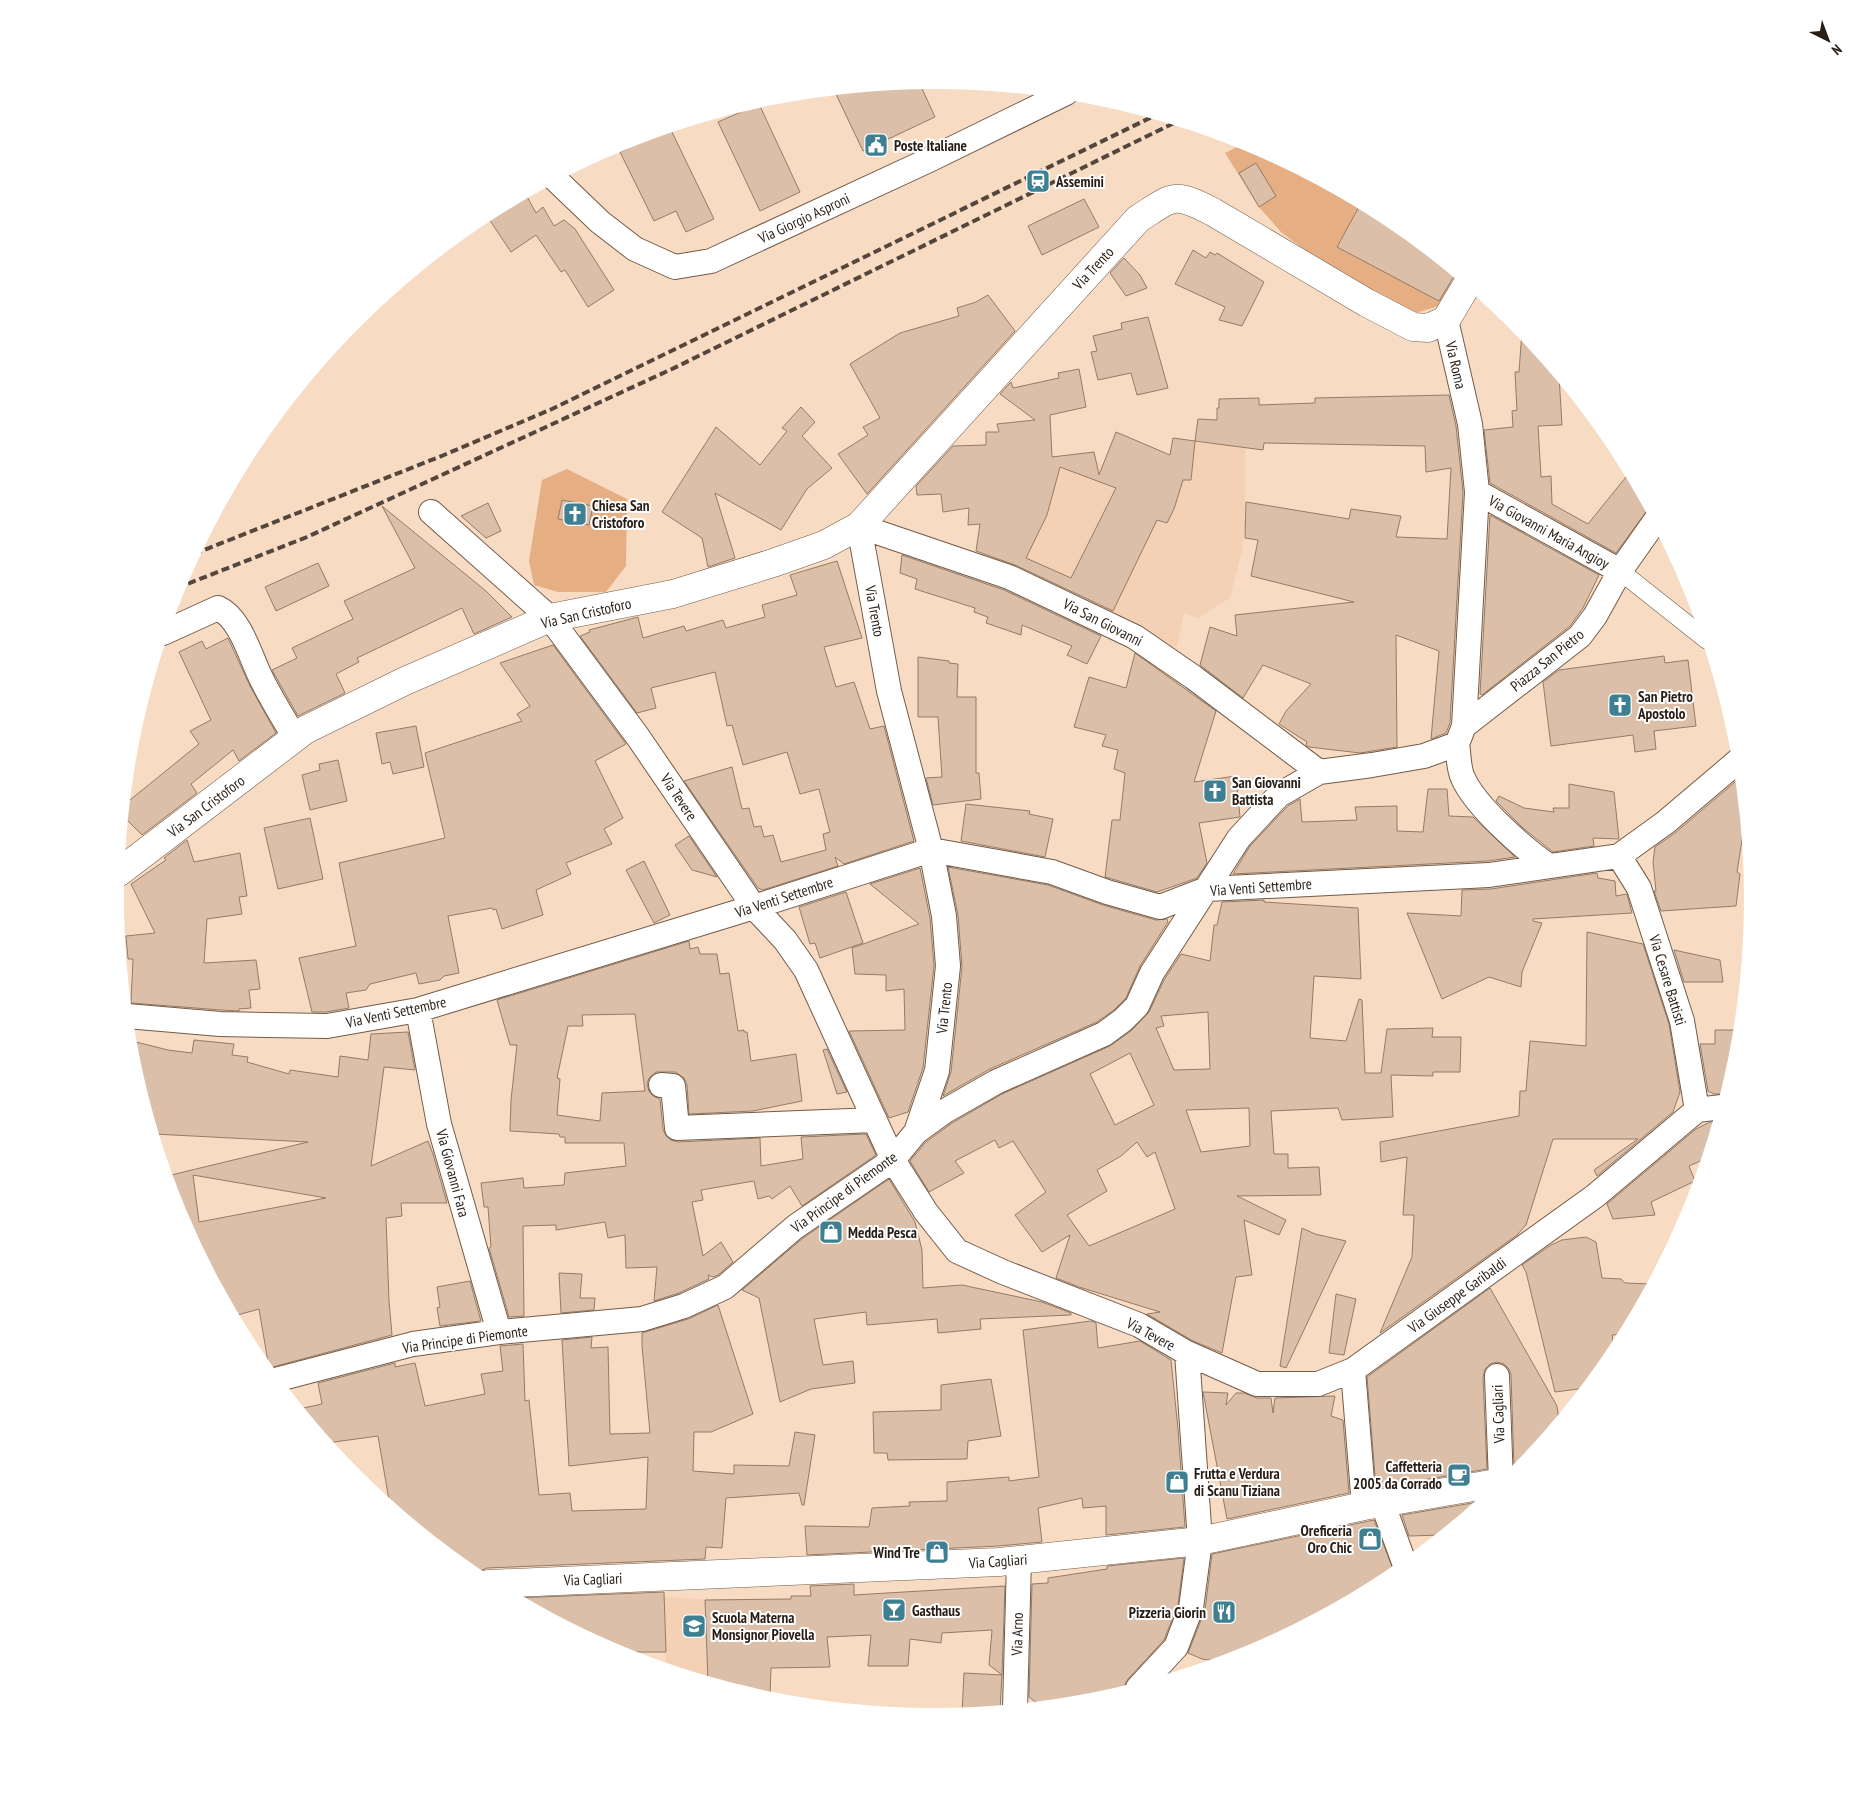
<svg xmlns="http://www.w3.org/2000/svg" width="1868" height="1797" font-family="'PT Sans Narrow',sans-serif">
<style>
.built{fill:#f4d0b4}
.green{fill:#e5af83}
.building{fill:#dbbfa8;stroke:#957b66;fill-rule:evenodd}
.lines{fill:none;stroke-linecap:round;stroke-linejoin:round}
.pedestrian-casing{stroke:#745b47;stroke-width:19}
.minor-casing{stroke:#745b47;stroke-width:26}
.tertiary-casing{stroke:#745b47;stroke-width:29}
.secondary-casing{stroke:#745b47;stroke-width:29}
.pedestrian{stroke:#fff;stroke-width:18}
.minor{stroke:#fff;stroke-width:24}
.tertiary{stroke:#fff;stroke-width:28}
.secondary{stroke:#fff;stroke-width:28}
.rail{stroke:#55463b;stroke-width:4;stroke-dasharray:8 4;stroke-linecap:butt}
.labels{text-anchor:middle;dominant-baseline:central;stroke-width:4;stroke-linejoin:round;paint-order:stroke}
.poi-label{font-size:15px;font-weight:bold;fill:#281e16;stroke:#fff;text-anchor:start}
.street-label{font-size:15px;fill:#281e16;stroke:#fff}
</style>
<rect width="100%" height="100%" fill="#f8dbc3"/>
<path class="built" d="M1195,441L1245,448V529H1244L1242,551L1230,598L1201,616L1200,619L1184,613L1177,646L1171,647L1092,604L1019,572L1048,513L1054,489L1052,457L1079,454L1155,488L1181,480H1191Z
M664,1597L722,1600L727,1687L666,1668Z"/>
<path class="green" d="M1247,142L1389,218L1456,273L1450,283L1455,286L1446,304L1415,313L1326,266L1281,232L1259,207L1225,153Z
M567,469L627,499L626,566L606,592H558L534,585L529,561L542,480Z"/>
<path class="building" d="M919,82L935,117L863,151L834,90Z
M759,104L800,192L760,211L718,122Z
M670,128L714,219L686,232L676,211L654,221L620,152Z
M1256,163L1276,196L1259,207L1239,173Z
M525,193L536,213L543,207L554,226L564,220L575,229L614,290L588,307L565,270L561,272L536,235L511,252L489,219Z
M1084,199L1099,227L1042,255L1028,226Z
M1361,203L1389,218L1456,273L1439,301L1337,247Z
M1193,250L1206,258L1210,252L1215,255L1217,253L1264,282L1242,326L1219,320L1225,307L1175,284Z
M1124,258L1140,275L1147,288L1126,296L1110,273Z
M988,295L1015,331L867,494L838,454L868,435L863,427L880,418L850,364L900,333L959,316L957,308L976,302Z
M1148,317L1168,388L1137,395L1131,373L1098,380L1091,352L1097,351L1093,336L1122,329L1121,323Z
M1522,331L1559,376L1562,425L1538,426L1541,477L1551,476L1552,504L1588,524L1630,472L1649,508L1616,553L1490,483L1484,430L1513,427L1512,411L1517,410L1515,372H1519Z
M1079,369L1086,407L1050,415L1052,457L1094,452L1099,475L1116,432L1170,455L1173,438L1195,441L1191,480H1183L1174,509L1167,523L1157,520L1113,611L1015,565L976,551L980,524L968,525L969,508L943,512L941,494L917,495L916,486L953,446L986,445V432H999L997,424L1035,420L1000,394L1011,382L1013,388L1059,378L1058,373ZM1060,467L1116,488L1071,578L1026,558L1047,515Z
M1449,395L1456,426L1463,492L1450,723L1446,733L1431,739L1439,651L1396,635L1397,747L1360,753L1309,747L1306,745L1307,742L1279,724L1286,711L1311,684L1263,665L1243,698L1200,665L1210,627L1237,636L1235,615L1354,602L1251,576L1258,540L1245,538L1246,502L1349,519L1351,509L1401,516L1396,537L1447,539L1451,468L1426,472L1425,446L1264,443L1263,450L1195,441L1198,419L1217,420V408H1219V399L1259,398V405L1315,403V398Z
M801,407L815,422L802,436L832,468L807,489L781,530L715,493L735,558L708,567L702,538L662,512L716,427L760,465L787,431L782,428Z
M562,500L593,506L589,525L558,519Z
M488,503L501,531L486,538L461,516Z
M382,506L486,591L512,617L474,634L462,608L357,658L359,662L336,674L345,693L298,716L272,670L297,658L292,648L353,619L344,601L415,568Z
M1490,515L1599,575L1583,608L1570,626L1482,695L1480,694Z
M902,555L1004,590L1101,636L1087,664L1067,655L1072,646L1022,625L1021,635L986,623L988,617L974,612L975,608L915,589L917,579L900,573Z
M837,561L862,638L824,647L836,687L854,682L870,729L884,726L914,841L844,864L835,857L838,866L763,890L758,888L684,781L732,767L742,809L749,808L754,827L761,826L764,837L773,835L781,862L826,850L823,834L830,832L819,789L800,794L787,752L743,765L732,725L727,726L715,672L651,688L656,708L637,713L580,636L590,632L589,630L638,617L643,638L684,626L686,631L723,620L726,628L765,617L762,605L797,595L790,575Z
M318,563L329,586L276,611L265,587Z
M228,638L250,686L276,733L239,761L233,750L191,784L197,793L142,835L124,817L125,804L199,744L190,731L211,720L179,652L202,641L206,649Z
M553,645L626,744L595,761L623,818L604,829L612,844L566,863L571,874L536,890L543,915L502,929L496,909L493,910L492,908L448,916L459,973L444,976L440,980L419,984L416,973L370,984L366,990L346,993L349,1008L326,1012H312L299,958L356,946L339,863L445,838L425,753L522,721L517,714L530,706L500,663Z
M1135,653L1216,711L1194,782L1236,776L1240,817L1199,823L1207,863L1197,878L1157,892L1105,877L1112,820H1120L1125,773L1114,769L1118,750L1102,746L1106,735L1074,727L1089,677L1126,688Z
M1664,656L1665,663L1688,660L1696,726L1654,731L1656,749L1635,752L1633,735L1551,746L1543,682L1559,670Z
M918,657L949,661V663L958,664L957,697H976V773H979L981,799L933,805L926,778L942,777L938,717H918Z
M416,726L424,767L393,774L390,762L382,764L376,733Z
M338,760L347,801L310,810L302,775L320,770L319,764Z
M1741,777L1745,821L1737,872L1740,874L1736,906L1661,911L1654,891H1656L1653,862L1655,847L1675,833Z
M1569,784L1614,792L1619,839L1593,838L1594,846L1553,852L1523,828L1496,801L1499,796L1524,808L1554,812L1553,808H1569Z
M1428,789H1447L1449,816L1473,817L1515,857L1488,861L1233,874L1250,846L1288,806L1300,799L1302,822L1357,820L1355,807L1397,806V831L1423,832Z
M966,804L1030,811L1029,814L1053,819L1045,857L961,841Z
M310,818L323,879L278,889L264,828Z
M689,836L717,877L692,870L675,845Z
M187,840L194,862L240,853L247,896L239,897L242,914L207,919L204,963L256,960L260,989L249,990L251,1008L239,1009V1011L221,1010L131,1003L133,959H128L126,936L155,933L131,884L166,860L164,858Z
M644,861L670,915L654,923L626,870Z
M948,867L1048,885L1103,905L1156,920L1167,919L1168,922L1140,966L1126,998L1114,1010L1097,1022L990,1069L943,1096L951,1072L962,967L958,915Z
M920,868L930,918L934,966L923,1068L908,1112L889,1118L849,1031L905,1030L904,989L886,991V975L855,974L852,948L919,924L870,884Z
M1597,873L1598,878L1615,881L1616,896L1627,894L1632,913L1533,919V921L1542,923L1522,972L1521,987L1489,977L1442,999L1407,913L1461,916L1462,890L1491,889Z
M846,892L863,943L820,958L815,943L810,944L799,907Z
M1264,900V902L1358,908L1361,979L1314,976L1310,1038L1346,1041L1359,999L1362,1000L1365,1073H1381L1387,1029L1433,1028L1432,1037H1461L1460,1072H1433V1076L1391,1075L1393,1117L1342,1120L1338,1108L1271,1111L1274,1154H1288V1168L1319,1167L1321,1195L1237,1196L1286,1220L1279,1235L1244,1220L1252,1275L1236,1277L1222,1353L1193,1341L1147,1314L1160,1312L1079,1287L1056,1278L1070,1235L1042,1252L1015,1215L1046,1192L1013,1141L999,1148L995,1140L955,1161L964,1173L929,1192L910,1161L926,1142L952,1123L1002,1094L1110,1046L1131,1031L1149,1012L1164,980L1181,954L1210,961L1214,925H1217L1222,902ZM1208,1012L1210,1069L1174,1070L1156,1028L1164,1026L1161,1016ZM1130,1053L1154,1105L1115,1125L1090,1074ZM1249,1108L1250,1146L1201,1152L1186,1110ZM1137,1142L1147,1157L1155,1152L1175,1209L1089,1246L1067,1215L1107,1191L1097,1170L1121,1156Z
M1587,932L1643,944L1669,1024L1680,1092L1673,1112L1597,1176L1594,1170L1638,1139H1553L1526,1225L1517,1235L1380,1333L1412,1257L1414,1215H1403L1407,1157L1381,1162L1380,1142L1519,1116L1520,1091H1526L1530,1041L1586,1046Z
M689,941L690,949L698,947L700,954H717L720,974L729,973L738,1031L744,1030V1032H747L751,1061L796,1054L802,1101L753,1111L689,1114L687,1085L684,1078L675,1072H656L649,1078L647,1084L649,1091L653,1096L660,1099L663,1129L666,1136L671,1140L678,1142L760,1138L761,1166L803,1159L801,1137L866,1134L876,1155L802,1206L790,1186L772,1199L769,1196L758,1199L754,1181L701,1190L703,1200L692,1202L703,1256L721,1242L733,1262L718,1275L713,1277L708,1275L709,1279L679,1293L654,1301L657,1267L626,1268L625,1235L608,1238L605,1222L556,1230V1225L523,1226L524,1316L509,1317L489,1248L491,1247L488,1207H484L481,1183L523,1178L524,1188L564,1185L565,1173L626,1166L624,1143H565V1137H560L559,1134L510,1131L511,1100L517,1045H510L497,1000ZM635,1014L645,1091L602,1093L600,1121L557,1115L560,1079L557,1078L568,1026H583L582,1015Z
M1674,950L1720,960L1723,982H1684Z
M1715,1030H1740L1737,1058L1726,1094H1714L1708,1091L1700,1044H1715Z
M408,1032L415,1070L384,1067L371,1166L428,1141L433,1154L447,1203H401L402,1216L386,1218L389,1301L392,1335L269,1368L259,1309L234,1316L178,1211L167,1176L308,1142L154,1134L134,1066L136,1042L168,1050L192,1053L194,1040L234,1044L232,1055L248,1057L247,1062L289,1074L290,1070L338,1077L340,1056L368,1060L371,1034ZM193,1175L326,1198L199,1222Z
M827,1049L847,1092L837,1094L823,1050Z
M1718,1121L1707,1158L1689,1166L1695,1181L1651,1202L1655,1215L1613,1219L1607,1204L1696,1129L1710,1122Z
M889,1179L915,1222L922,1250L923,1288L962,1285L1042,1302L1071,1313V1315L980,1319L981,1329L938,1333L937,1319L867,1325L866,1312L814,1319L823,1365L853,1361L855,1383L811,1389L780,1402L759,1298L742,1290L803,1238Z
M1302,1228L1315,1234L1346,1241L1286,1368L1280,1366Z
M1586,1237L1596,1242L1602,1278L1621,1279L1625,1283L1651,1284L1625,1334L1612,1335L1615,1352L1586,1388L1555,1392L1526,1272L1522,1265L1551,1245L1562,1240Z
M559,1273L582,1274L580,1298H595L594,1310L561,1313Z
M470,1281L481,1321L440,1326L437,1308L440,1307L437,1287Z
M1490,1288L1557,1406L1559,1421L1519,1470L1514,1467L1511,1375L1509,1369L1504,1364L1497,1362L1490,1364L1485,1369L1483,1377L1487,1469L1376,1488L1367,1377Z
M1336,1294L1356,1299L1344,1355L1329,1353Z
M718,1305L753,1414L711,1432H694L693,1471L734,1474V1465L789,1466L795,1432L815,1435L804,1505H802L799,1493L726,1498L722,1548L706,1547L705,1559L487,1568L480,1571L475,1576L390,1506L378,1436L327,1443L299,1409L322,1404L318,1383L395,1363V1367L415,1363L425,1406L485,1394L481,1374L503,1371L500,1346L523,1344L525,1401L529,1400L539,1495L570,1493L572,1511L646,1509L648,1457L569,1466L562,1340L592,1337L591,1348L608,1347L610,1434L650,1433L642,1346V1333L688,1319Z
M1091,1321L1096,1323L1098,1348L1140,1341L1171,1360L1178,1429L1185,1527L1106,1535V1506L1083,1508L1082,1498L1038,1508L1042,1542L998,1546L807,1555L805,1526L869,1527L872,1508L910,1506L909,1502L947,1501V1482L1009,1477V1481L1039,1477L1023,1330Z
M991,1379L1001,1436L968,1441L967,1459L888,1460L887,1453H874L873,1412L941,1410V1385Z
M1203,1392L1228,1393L1226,1405L1236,1393H1244L1257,1398H1271L1273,1413L1275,1398L1335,1396L1331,1416L1343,1420L1349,1493L1227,1519Z
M1484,1501L1442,1535L1409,1536L1402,1515Z
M1374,1520L1395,1574L1388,1579L1247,1655L1224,1662L1202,1659L1188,1653L1205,1610L1212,1554Z
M1184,1558L1178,1605L1164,1640L1128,1679L1125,1684V1692L1093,1701L1041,1706L1029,1697L1032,1584L1048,1583V1578L1107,1569V1566Z
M854,1584V1595L1005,1586L1002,1675L989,1665L992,1630L942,1633L941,1643L910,1639L908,1666H868L871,1635L827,1637L830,1667L771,1668L770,1696L759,1697L708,1681L705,1600L791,1599V1596H811L810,1586Z
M664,1592L666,1652H630V1658L621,1655L516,1598Z
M964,1673L1002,1675L1000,1710L962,1714Z"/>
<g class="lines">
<g class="pedestrian-casing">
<path id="pedestrian" d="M1620,571L1707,640"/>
</g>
<g class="minor-casing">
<path id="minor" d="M554,178L600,222L635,249L675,267L711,261L929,160L1066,93
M1477,492L1620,571
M431,512L550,618L638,737L754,907L785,940L806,970L893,1160L926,1212L957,1251L1003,1272L1139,1325L1187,1353L1257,1384H1318L1353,1370L1595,1196L1697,1110
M163,633L218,608C241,618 251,659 262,680C272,700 284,719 295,738
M1464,726L1580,636L1595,616L1620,571L1656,520
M1457,744C1459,754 1458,768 1463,778C1475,806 1524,849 1549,866
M1619,856L1639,888L1682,1021L1697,1110
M418,1010L439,1124L499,1332
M127,1016L220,1024L327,1026L418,1010L754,907L931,850L1052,872L1107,892L1160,907L1207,889L1489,875L1619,856L1666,822L1739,760
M661,1085L673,1086L677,1128L875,1120
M1697,1110L1722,1107
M916,1132L937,1071L948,966L944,916L931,850L889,691L859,526L1009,577L1135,637L1193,677L1319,772
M1353,1370L1364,1506
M1497,1376L1501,1482
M275,1380L413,1344L499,1332L642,1319L684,1306L725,1287L795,1227L893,1160L916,1132L945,1111L996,1082L1104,1034L1123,1020L1137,1006L1152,973L1239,838L1279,795L1319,772L1372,765L1424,756L1457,744L1464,726L1477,492L1470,424L1446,320
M1382,1502L1405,1565
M1138,1688L1176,1647L1191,1608L1200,1541L1187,1353
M1015,1709L1019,1560"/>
</g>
<g class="tertiary-casing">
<path id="tertiary" d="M118,873L305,730L405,681L550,618L673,594L773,563L824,545L859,526L1138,219C1174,196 1173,191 1213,212L1367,303L1413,327L1428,328L1446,320L1468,283"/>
</g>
<g class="secondary-casing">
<path id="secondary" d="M488,1584L999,1562L1200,1541L1364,1506L1508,1481"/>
</g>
<use href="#pedestrian" class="pedestrian"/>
<use href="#minor" class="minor"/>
<use href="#tertiary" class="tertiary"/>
<use href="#secondary" class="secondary"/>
<path class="rail" d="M194,554L444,455L552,409L1156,115
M177,588L307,537L672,369L1178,121"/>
</g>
<defs>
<g id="civic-square" transform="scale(1.25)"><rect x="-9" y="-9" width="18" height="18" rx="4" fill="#3e8092" stroke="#fff"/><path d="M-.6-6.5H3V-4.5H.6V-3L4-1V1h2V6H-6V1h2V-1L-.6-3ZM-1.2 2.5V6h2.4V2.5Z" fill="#fff"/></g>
<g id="station-square" transform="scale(1.25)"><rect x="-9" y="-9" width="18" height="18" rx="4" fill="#3e8092" stroke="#fff"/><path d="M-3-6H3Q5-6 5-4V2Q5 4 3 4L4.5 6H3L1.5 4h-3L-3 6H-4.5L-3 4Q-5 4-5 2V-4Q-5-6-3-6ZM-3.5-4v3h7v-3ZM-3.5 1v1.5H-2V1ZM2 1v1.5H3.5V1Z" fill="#fff"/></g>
<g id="church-square" transform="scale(1.25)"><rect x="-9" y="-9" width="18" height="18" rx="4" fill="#3e8092" stroke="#fff"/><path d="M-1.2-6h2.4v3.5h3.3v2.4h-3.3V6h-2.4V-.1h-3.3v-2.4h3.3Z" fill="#fff"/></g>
<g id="shop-square" transform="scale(1.25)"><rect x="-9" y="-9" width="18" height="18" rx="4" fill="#3e8092" stroke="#fff"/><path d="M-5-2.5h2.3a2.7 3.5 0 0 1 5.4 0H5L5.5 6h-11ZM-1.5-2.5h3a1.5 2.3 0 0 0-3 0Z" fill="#fff"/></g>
<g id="cafe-square" transform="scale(1.25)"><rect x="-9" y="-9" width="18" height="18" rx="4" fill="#3e8092" stroke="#fff"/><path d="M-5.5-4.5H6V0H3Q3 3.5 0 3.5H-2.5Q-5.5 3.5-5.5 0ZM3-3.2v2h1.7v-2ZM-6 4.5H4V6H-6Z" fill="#fff"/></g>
<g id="bar-square" transform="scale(1.25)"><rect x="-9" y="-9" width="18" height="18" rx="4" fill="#3e8092" stroke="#fff"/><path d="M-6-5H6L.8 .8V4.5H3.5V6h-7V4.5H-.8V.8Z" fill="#fff"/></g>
<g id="restaurant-square" transform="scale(1.25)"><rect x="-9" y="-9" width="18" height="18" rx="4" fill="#3e8092" stroke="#fff"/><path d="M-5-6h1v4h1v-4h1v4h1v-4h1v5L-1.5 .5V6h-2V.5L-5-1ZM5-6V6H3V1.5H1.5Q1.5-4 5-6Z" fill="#fff"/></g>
<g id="school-square" transform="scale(1.25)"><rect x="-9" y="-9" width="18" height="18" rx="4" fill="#3e8092" stroke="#fff"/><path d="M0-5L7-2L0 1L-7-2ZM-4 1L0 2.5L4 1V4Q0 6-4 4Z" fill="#fff"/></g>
</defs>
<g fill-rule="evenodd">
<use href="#civic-square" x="876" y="145"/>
<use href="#station-square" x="1038" y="181"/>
<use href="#church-square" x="575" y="514"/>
<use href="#church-square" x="1620" y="705"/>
<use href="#church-square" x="1215" y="791"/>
<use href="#shop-square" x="831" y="1232"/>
<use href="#cafe-square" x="1459" y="1475"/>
<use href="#shop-square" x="1177" y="1482"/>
<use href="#shop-square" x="1370" y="1539"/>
<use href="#shop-square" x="937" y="1552"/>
<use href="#bar-square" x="894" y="1610"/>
<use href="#restaurant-square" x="1224" y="1612"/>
<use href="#school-square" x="694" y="1626"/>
</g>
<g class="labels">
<g class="poi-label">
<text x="894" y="145">Poste Italiane</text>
<text x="1056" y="181">Assemini</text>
<text x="592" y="505">Chiesa San<tspan x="592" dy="17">Cristoforo</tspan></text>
<text x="1638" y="696">San Pietro<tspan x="1638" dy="17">Apostolo</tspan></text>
<text x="1232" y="782">San Giovanni<tspan x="1232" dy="17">Battista</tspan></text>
<text x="848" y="1232">Medda Pesca</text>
<text x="1442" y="1466" text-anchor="end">Caffetteria<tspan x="1442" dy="17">2005 da Corrado</tspan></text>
<text x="1194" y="1473">Frutta e Verdura<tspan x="1194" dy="17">di Scanu Tiziana</tspan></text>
<text x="1352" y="1530" text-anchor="end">Oreficeria<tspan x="1352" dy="17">Oro Chic</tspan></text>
<text x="920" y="1552" text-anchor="end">Wind Tre</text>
<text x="912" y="1610">Gasthaus</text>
<text x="1206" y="1612" text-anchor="end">Pizzeria Giorin</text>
<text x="712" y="1617">Scuola Materna<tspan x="712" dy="17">Monsignor Piovella</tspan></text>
</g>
<g class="street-label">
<text transform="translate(804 218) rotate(-25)">Via Giorgio Asproni</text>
<text transform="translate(1093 268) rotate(-47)">Via Trento</text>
<text transform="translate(1456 365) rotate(77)">Via Roma</text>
<text transform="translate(1549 532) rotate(29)">Via Giovanni Maria Angioy</text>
<text transform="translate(875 611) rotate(80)">Via Trento</text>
<text transform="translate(586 613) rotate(-13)">Via San Cristoforo</text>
<text transform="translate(1103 622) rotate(27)">Via San Giovanni</text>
<text transform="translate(1547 660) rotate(-39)">Piazza San Pietro</text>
<text transform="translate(679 797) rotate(56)">Via Tevere</text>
<text transform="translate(206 806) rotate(-37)">Via San Cristoforo</text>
<text transform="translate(1261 887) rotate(-4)">Via Venti Settembre</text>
<text transform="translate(784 897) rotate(-18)">Via Venti Settembre</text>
<text transform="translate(1668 980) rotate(73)">Via Cesare Battisti</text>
<text transform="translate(944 1008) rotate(-84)">Via Trento</text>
<text transform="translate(396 1012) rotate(-12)">Via Venti Settembre</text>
<text transform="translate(453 1173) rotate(75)">Via Giovanni Fara</text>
<text transform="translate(844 1192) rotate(-36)">Via Principe di Piemonte</text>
<text transform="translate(1457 1295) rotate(-36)">Via Giuseppe Garibaldi</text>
<text transform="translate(1151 1334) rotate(28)">Via Tevere</text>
<text transform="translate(465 1339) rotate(-8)">Via Principe di Piemonte</text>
<text transform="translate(1498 1414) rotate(-92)">Via Cagliari</text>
<text transform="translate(998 1561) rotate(-4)">Via Cagliari</text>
<text transform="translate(593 1579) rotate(-2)">Via Cagliari</text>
<text transform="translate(1017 1634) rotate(-89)">Via Arno</text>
</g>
</g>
<path d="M0 0H1868V1797H0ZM933 89H935A809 809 0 0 1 1744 898V899A809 809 0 0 1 935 1708H933A809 809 0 0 1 124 899V898A809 809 0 0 1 933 89Z" fill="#fff" fill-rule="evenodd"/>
<g transform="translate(1828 40) rotate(138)" stroke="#ffffff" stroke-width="4" paint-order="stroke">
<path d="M0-4L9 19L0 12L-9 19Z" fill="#281e16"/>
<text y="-8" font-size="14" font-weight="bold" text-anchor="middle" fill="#281e16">N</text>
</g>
</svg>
